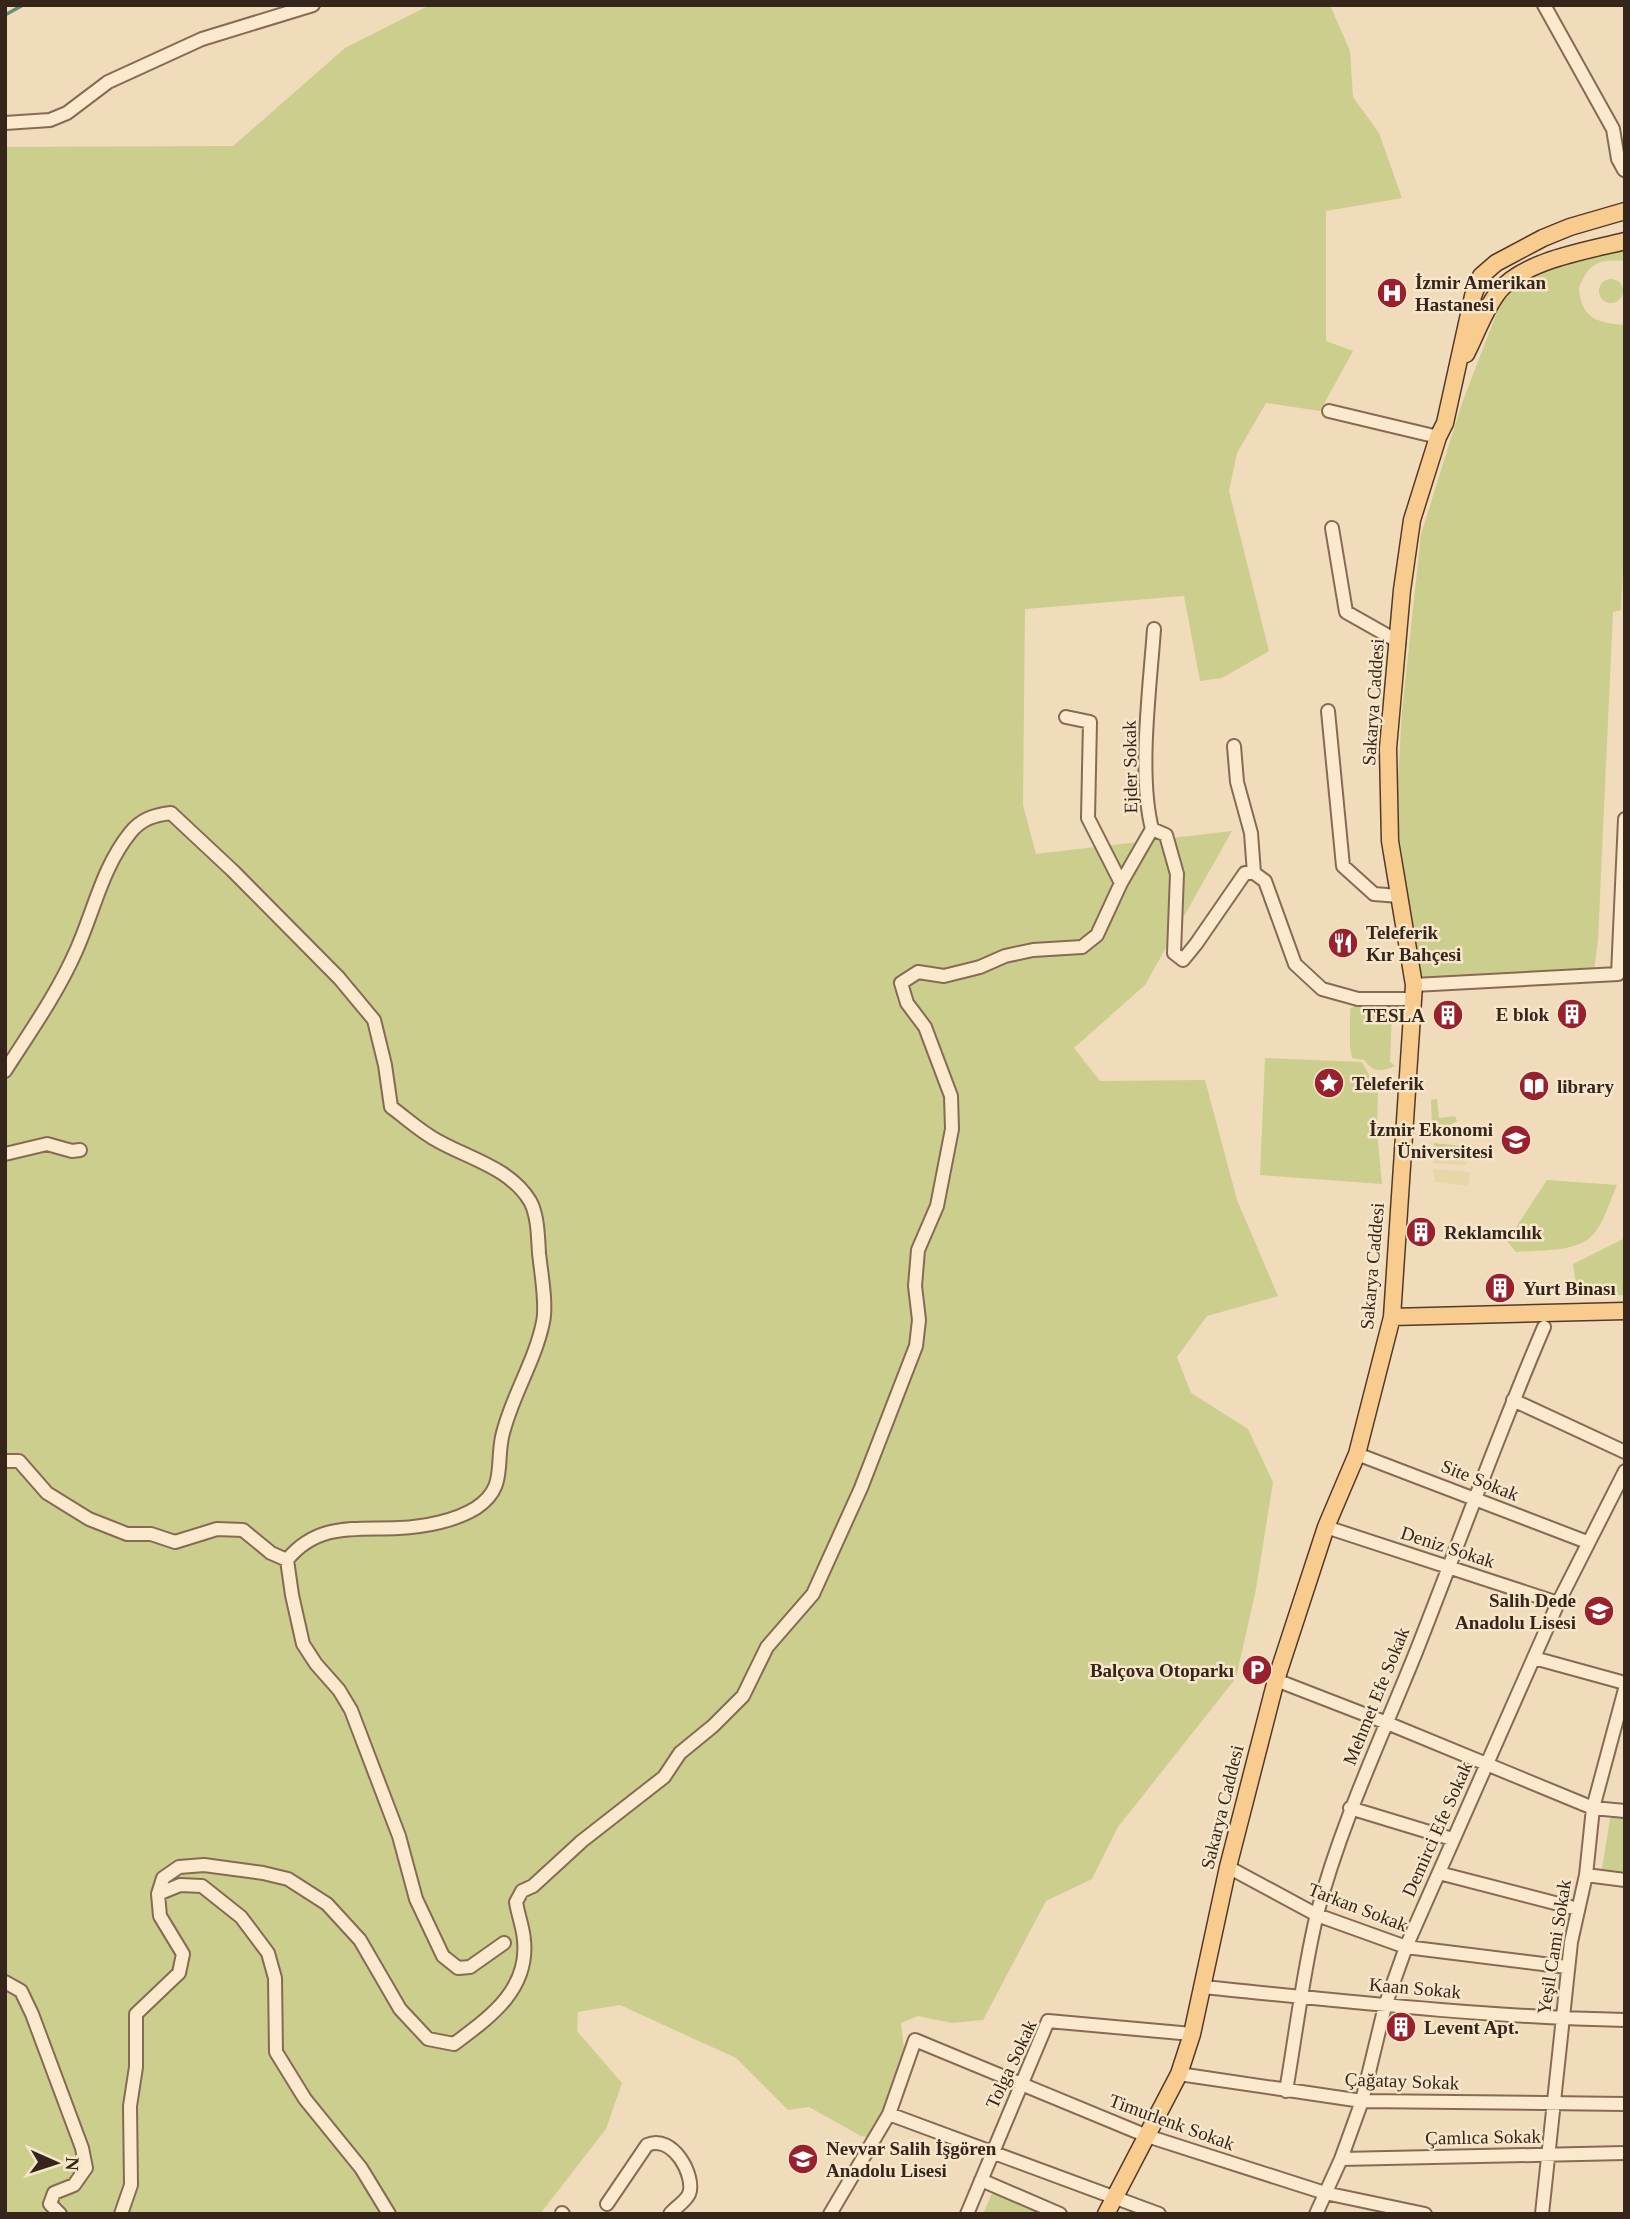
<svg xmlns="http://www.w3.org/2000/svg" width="1630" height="2219" font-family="Georgia,serif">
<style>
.farmland{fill:#e6d6a8}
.green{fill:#ccce8e}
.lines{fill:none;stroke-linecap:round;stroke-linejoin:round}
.stream{stroke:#678e80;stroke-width:3.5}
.minor-casing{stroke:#876a54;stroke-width:16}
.major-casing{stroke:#543929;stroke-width:19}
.minor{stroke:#fbe9ce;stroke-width:12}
.major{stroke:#f7cc8e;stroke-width:16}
.labels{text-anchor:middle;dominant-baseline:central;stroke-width:5;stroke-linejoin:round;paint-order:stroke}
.poi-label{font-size:19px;font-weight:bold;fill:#35251a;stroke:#f7e6ca;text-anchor:start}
.street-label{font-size:19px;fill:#35251a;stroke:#f7e6ca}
</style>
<rect width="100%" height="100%" fill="#f0dbba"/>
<path class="farmland" d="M1433,1155L1465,1156L1466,1165L1433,1163Z
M1433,1169L1470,1172L1468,1186L1435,1182Z"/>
<path class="green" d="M430,5H1330L1350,51L1353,97L1379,133L1402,198L1326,211V341L1353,351L1320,411L1266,403L1237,453L1229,491L1269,651L1222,678L1200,681L1184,596L1025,609L1023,805L1036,854L1232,831L1145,985L1074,1048L1100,1081L1205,1080L1237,1200L1278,1296L1207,1316L1177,1357L1191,1393L1248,1429L1273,1482L1256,1589L1236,1678L1118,1827L1092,1879L1046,1901L983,2020L952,2023L918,2016L901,2023L905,2058L875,2139L861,2136L809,2107L788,2110L736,2058L620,2005L578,2012L577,2031L622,2083L606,2129L540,2214H5V147L233,146L345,48Z
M1625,249V261C1598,259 1589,263 1579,288C1581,319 1598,323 1625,325V530L1621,610L1613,612L1598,940L1594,971L1419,978L1396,811L1402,711L1421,534L1462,403L1499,307L1513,288L1545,270Z
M1599 291a12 12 0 1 1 24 0a12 12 0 1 1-24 0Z
M1359,1003L1386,1004L1392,1011L1390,1062L1395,1066C1381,1072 1374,1073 1364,1060L1352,1058L1350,1046V1009Z
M1265,1058L1362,1062L1378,1091L1377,1131L1382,1184L1260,1175Z
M1437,1099L1439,1118L1455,1116L1457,1121L1444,1129L1441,1126V1129L1436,1130L1432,1126L1431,1100Z
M1434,1143L1462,1146L1463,1154L1433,1153Z
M1547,1180L1617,1185C1609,1202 1603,1229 1587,1240C1570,1252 1536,1250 1516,1252L1507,1241Z
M1625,1238V1295L1578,1297L1573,1264Z
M1611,1813L1625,1815V1872L1602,1869Z
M992,2193L1002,2194L1048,2214H983Z"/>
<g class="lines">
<path class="stream" d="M5,15L23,5"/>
<g class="minor-casing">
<path id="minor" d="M1544,5L1613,129L1618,159L1624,170
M5,123L50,120L67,113L108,82L202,39L313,5
M1329,411L1438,437
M1332,528L1346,612L1399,642
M1154,629C1150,687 1138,774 1152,829L1166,835L1177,874L1174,953L1183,960L1196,944L1245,873H1254L1265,881L1295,964L1322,989L1358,999H1413
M1328,711L1343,866L1374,894L1399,896
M1066,717L1090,722L1088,818L1121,883
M1234,746L1237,782L1251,833L1254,873
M1414,985L1618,974L1625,819
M5,1071C30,1032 57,994 76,951C94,911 102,868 130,833C141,819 154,815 171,813L233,871L339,978L374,1020L385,1065L391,1107C406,1118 421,1132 438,1141C470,1159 510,1168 530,1201C538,1215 538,1238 539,1253C541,1273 547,1304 543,1322C535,1362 511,1397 502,1437C496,1467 506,1488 476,1508C455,1521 424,1527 399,1528C356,1530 318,1522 287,1560L271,1553L243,1530L217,1529L175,1542L151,1534H127L89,1519L47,1493L19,1461H5
M5,1154L47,1144L72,1151L80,1150
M1513,1400L1625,1452
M1357,1454L1587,1542
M1326,1527L1558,1603
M287,1560L292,1595L303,1644L316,1664L339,1690L351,1710L399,1836L416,1899L443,1956L458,1968L470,1967L504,1943
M1534,1658L1625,1683
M1276,1680L1387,1723L1593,1808L1625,1811
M1350,1808L1452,1839
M1228,1867L1317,1915L1406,1947L1567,1967
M1439,1873L1578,1909
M1586,1875L1625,1880
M158,1894L163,1878L179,1867L204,1865L263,1873L288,1879L327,1904L360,1940L400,2009L428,2039L454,2044C490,2017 529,1990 524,1940C523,1927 518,1915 516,1902L522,1891L533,1886L582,1841L664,1777L680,1753L713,1726L743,1696L767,1647L813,1594L861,1488L916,1346L919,1320L915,1286L918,1250L937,1206L952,1129L951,1096L925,1027L907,1003L901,983L918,972L944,976L980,967L1005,956L1033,950L1082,947L1097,935L1121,883L1152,829
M5,1982L21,1991L32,2014L82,2148L86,2168L74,2185L54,2193L50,2204L60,2214
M1203,1987C1343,2001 1484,2017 1625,2020
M1179,2074L1362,2101L1625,2104
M1286,2091C1296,2033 1303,1972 1317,1914C1341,1823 1381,1739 1416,1652C1459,1543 1498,1434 1544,1327
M889,2114L1159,2214
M1341,2159L1625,2153
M981,2180L1060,2214
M607,2204L647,2145C673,2133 696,2177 689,2194C686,2201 675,2208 670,2214
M562,2213L563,2214
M121,2214L131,2185L130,2106L136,2067V2014L179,1973L183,1954L160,1916L158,1894L180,1885L202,1886L241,1917L268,1953L275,1978L276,2052L305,2099L361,2168L389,2214
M830,2214L889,2114L915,2040L1147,2136L1325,2193L1425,2214
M967,2214L1048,2021L1192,2034
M1316,2214L1341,2159L1362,2101L1385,2006L1406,1947L1558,1603L1625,1471
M1542,2214L1571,1942L1586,1875L1593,1808L1625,1689"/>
</g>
<g class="major-casing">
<path id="major" d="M1466,354C1477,333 1484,310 1499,291C1525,260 1586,251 1625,241
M1392,1317L1625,1311
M1106,2214L1179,2074L1192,2034L1228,1867L1276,1680L1326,1527L1357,1454L1392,1317L1414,985L1390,841L1388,748L1402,590L1412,520L1438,437L1445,423L1473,296L1481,276L1496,263L1543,238L1570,227L1625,211"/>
</g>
<use href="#minor" class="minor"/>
<use href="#major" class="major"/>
</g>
<defs>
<g id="hospital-disc" transform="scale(1.575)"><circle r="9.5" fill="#99212d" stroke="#f7e6ca"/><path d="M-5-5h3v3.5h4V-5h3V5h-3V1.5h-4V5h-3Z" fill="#fff"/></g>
<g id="restaurant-disc" transform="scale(1.575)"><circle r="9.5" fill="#99212d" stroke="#f7e6ca"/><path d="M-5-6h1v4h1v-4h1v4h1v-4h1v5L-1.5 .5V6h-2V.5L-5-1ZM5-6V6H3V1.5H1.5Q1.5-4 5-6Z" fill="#fff"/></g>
<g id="building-disc" transform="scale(1.575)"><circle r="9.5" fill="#99212d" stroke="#f7e6ca"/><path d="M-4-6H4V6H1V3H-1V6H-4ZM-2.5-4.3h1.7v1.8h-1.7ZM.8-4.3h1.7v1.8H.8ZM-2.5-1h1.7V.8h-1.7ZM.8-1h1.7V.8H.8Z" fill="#fff"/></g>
<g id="sight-disc" transform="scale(1.575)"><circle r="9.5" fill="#99212d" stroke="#f7e6ca"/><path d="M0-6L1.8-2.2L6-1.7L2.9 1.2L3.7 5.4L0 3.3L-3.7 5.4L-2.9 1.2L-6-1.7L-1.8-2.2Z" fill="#fff"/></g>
<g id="library-disc" transform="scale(1.575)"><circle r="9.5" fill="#99212d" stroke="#f7e6ca"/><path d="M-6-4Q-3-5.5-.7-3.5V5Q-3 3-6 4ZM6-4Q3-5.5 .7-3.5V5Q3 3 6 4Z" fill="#fff"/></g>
<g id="university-disc" transform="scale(1.575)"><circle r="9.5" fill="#99212d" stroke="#f7e6ca"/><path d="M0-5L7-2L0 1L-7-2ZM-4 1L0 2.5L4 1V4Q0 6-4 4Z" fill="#fff"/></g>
<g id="school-disc" transform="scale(1.575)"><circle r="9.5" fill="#99212d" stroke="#f7e6ca"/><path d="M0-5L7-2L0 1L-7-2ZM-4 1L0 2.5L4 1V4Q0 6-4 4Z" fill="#fff"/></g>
<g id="parking-disc" transform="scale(1.575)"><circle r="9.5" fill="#99212d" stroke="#f7e6ca"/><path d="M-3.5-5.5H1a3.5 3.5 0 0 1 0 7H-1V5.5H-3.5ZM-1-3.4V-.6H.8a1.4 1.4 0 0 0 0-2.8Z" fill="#fff"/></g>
</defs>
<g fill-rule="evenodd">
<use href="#hospital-disc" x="1392" y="293"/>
<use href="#restaurant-disc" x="1343" y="943"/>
<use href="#building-disc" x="1572" y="1014"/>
<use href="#building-disc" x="1448" y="1015"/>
<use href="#sight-disc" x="1329" y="1083"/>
<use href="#library-disc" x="1534" y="1086"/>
<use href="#university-disc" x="1516" y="1140"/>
<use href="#building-disc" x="1421" y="1232"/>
<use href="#building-disc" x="1500" y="1288"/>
<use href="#school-disc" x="1599" y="1611"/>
<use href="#parking-disc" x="1257" y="1670"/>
<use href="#building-disc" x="1401" y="2027"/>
<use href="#school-disc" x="803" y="2159"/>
</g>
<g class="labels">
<g class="poi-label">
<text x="1415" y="282">İzmir Amerikan<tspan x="1415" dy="22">Hastanesi</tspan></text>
<text x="1366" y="932">Teleferik<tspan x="1366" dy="22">Kır Bahçesi</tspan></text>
<text x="1549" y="1014" text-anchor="end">E blok</text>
<text x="1425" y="1015" text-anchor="end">TESLA</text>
<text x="1352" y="1083">Teleferik</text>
<text x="1557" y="1086">library</text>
<text x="1493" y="1129" text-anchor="end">İzmir Ekonomi<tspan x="1493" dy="22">Üniversitesi</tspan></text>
<text x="1444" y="1232">Reklamcılık</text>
<text x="1523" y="1288">Yurt Binası</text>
<text x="1576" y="1600" text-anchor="end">Salih Dede<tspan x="1576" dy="22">Anadolu Lisesi</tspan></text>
<text x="1234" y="1670" text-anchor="end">Balçova Otoparkı</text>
<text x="1424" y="2027">Levent Apt.</text>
<text x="826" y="2148">Nevvar Salih İşgören<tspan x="826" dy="22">Anadolu Lisesi</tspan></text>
</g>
<g class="street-label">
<text transform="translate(1373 702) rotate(-86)">Sakarya Caddesi</text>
<text transform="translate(1130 767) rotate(-91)">Ejder Sokak</text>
<text transform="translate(1372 1266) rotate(-85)">Sakarya Caddesi</text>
<text transform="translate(1480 1480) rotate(22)">Site Sokak</text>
<text transform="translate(1448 1547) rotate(18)">Deniz Sokak</text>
<text transform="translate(1376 1696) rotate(-68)">Mehmet Efe Sokak</text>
<text transform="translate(1222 1807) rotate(-76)">Sakarya Caddesi</text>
<text transform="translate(1437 1829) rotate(-66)">Demirci Efe Sokak</text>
<text transform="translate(1358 1907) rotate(21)">Tarkan Sokak</text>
<text transform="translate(1554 1947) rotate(-81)">Yeşil Cami Sokak</text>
<text transform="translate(1415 1988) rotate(5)">Kaan Sokak</text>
<text transform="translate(1011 2064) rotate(-65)">Tolga Sokak</text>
<text transform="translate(1402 2081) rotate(2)">Çağatay Sokak</text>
<text transform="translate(1172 2122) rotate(20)">Timurlenk Sokak</text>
<text transform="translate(1483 2137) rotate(-1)">Çamlıca Sokak</text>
</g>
</g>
<rect width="1630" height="2219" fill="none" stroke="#35251a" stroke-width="14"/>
<g transform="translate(56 2163) rotate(93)" stroke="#f7e6ca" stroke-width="5" paint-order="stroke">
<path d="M0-5L12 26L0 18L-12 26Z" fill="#35251a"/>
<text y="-10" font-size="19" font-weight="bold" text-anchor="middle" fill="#35251a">N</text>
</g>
</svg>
